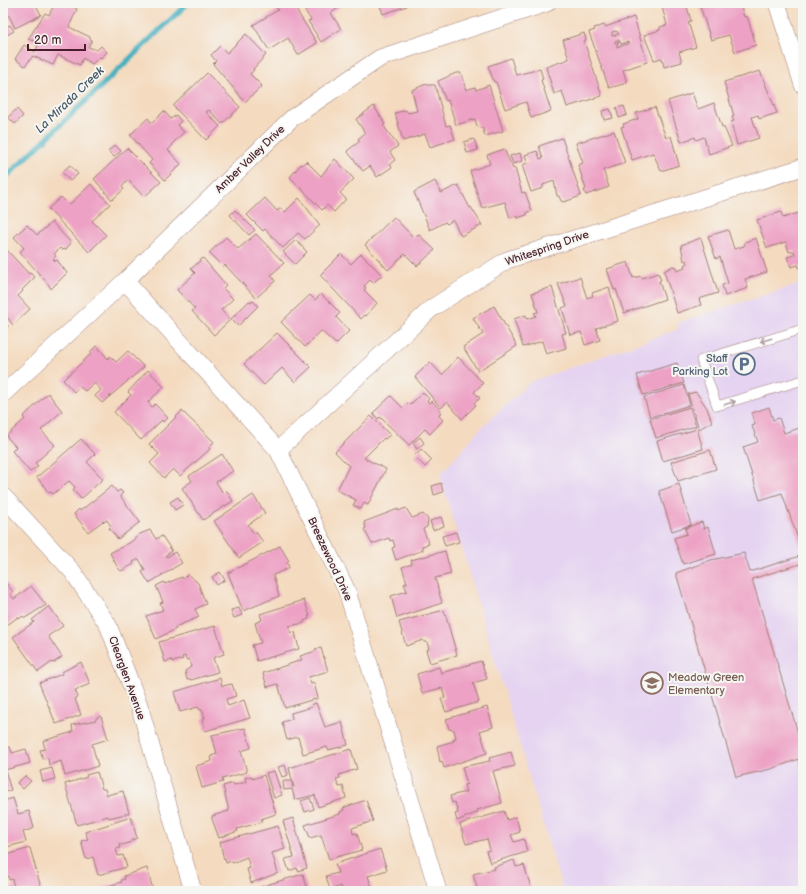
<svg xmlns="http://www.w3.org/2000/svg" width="806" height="894" font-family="'Balsamiq Sans',sans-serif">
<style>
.built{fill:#e5d3f1}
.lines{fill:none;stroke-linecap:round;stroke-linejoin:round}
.stream{stroke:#42b0bf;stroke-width:5.5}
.building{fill:#eda2c5;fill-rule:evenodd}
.lane-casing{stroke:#9f7d76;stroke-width:10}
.street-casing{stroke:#9f7d76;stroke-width:18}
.lane{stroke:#fff;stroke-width:9}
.street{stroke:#fff;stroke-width:17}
.oneway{stroke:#ae9aa0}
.labels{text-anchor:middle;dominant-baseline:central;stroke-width:4;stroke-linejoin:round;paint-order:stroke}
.street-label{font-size:11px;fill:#4a1f2b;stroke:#f6f6f2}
.service-label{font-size:11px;fill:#4e5e75;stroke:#f6f6f2;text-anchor:end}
.education-label{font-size:11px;fill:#785e54;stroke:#f6f6f2;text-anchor:start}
.water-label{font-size:12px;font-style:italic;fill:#475966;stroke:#f6f6f2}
</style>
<rect width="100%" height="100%" fill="#f6f6f2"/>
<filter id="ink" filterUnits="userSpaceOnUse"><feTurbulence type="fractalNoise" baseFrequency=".025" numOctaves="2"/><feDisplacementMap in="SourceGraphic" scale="8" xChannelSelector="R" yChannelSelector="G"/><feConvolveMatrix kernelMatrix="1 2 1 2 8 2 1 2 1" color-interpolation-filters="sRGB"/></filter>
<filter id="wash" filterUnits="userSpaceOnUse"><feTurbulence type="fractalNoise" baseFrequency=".012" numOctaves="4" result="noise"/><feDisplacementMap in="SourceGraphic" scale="16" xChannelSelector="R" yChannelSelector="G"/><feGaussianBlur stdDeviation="0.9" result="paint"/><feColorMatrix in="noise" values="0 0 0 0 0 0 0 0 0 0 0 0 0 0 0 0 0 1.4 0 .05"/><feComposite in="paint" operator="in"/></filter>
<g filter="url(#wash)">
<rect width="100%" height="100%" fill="#f4dbc0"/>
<path class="built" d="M803,283V891H563L440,475L482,427L530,382L679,329L677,323Z"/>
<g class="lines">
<path class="stream" d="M3,180L188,3"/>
</g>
<g id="blocks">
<path class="building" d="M3,3H35L41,15L15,28L8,14L3,17Z
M55,3H65L77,9L69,27L90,37V39L92,40L88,47L97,50L101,46L107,52L101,58L100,57L92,64L83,58L80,65L58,55L53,65L33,56L25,66L15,59L24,45L35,52L38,46L36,45L37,42L28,39L45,13L49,15Z
M273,3H292L317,43L298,55L288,38L269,50L253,25L278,10Z
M300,3H346L331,13L341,29L321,42L308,21L311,20Z
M379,3H406L407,6L383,14Z
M676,3H686L691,21L688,22L696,47L679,52L682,62L664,67L662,58L654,60L644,35L660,30V27L667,25L662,7Z
M699,3H740L744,17L747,16L756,45L735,52L729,35L711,40Z
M634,17L647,62L623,70L627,83L609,88L589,32L595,30L594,28L604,25L605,27ZM616,31L619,34L612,36V32ZM619,40L621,44L628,42V44L616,47L619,42L615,43V41Z
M10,25L14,31L7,35L3,28Z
M584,33L586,40L584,41L602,96L567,107L562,91L554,94L546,67L569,59L563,40Z
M246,34L266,55L253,69L254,70L250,74L262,86L245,102L213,64L216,61L211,55L220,46L227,53Z
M511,58L516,75L540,69L543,79L541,80L551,111L531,118L526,102L505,109L496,82H494L488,66Z
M760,71L777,113L759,119L758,115L752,117L759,138L737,145L731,122L734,121L732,117L734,116L724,82Z
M207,73L240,107L222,124L209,110L206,112L220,126L206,140L173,106Z
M456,73H461L466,90L475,87L476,90L489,85L503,131L485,136L483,129L477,126L475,119L456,125L448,100L446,101L438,81Z
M426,84L427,85H435L446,126L450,125L455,139L430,147L425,134L403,141L395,113L406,110L408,113L417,111L412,90Z
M692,93L698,109L714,103L722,127H724L732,146L709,154L704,137L696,140L695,137L681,142L668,101Z
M374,106L385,124L383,125L398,146L390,152L395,160L390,164L392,167L377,177L370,166L363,171L347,151L360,141L358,139L365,133L356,119Z
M624,106L627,115L619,118L616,108Z
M655,107L666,138L671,136L679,165L661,171L653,153L632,160L621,127L624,126L623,124L638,119L636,113Z
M17,109L23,116L15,124L8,117Z
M610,109L613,118L604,120L602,111Z
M164,111L171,119L176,115L181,121L177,125L184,132L172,144L173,145L168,150L181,164L165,180L149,163L152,160L130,135L148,118L152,123Z
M614,131L625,163L603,170L609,187L586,195L584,190L586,189L578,165L583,163L576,143Z
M562,138L581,195L578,197L564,202L561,201L559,196H557L554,181L543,185V188L531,192L522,165L528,163L525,155L537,151L540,159L543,158L539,146Z
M474,139L478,150L467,153L464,142Z
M115,145L121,151L114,157L108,151Z
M127,148L161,182L144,197L128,180L122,187L124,189L112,200L94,179Z
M504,149L513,169L515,168L522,193L525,192L532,211L527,212V215L517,218L516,216L510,218L505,202L482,208L470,171L490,164L487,155Z
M520,153L522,161L513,164L510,156Z
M335,159L354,179L340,193L346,199L334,212L327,205L322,210L290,177L301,164L302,165L306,161L321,176Z
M70,165L78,174L70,181L62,172Z
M435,181L441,193L458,185L470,208L471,207L482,225L461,236L453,220L447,224L445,222L430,230L414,192Z
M91,184L110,204L92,221L106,235L89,252L48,209L61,197L69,205Z
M265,198L277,211L281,208L285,212L299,198L320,225L305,239L298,233L283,248L265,229L263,231L247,215Z
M235,210L255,230L249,235L230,215Z
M781,212L783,218L801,212L803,218V267L799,268L798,265L791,267L787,257L795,255L794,251L789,252L786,242L767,248L757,220Z
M394,217L414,238L418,234L435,250L417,266L405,254L388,270L365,245Z
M52,222L71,243L66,249L62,250L60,248L54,254L56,256L53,259L55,261L57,260L67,273L51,289L49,285L20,252L24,248L14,237L27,225L37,235Z
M728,230L734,249L744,246L745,242L756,238L767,272L745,279L748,288L725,296L722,285L728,283L720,257L716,259L708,236Z
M256,234L284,263L271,275L275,281L256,298L225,265L223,267L209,253L226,237L238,249Z
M701,238L718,293L699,299L701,305L677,313L664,271L673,266L676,267L677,271L685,268L684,265L687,263L686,260L684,261L681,245Z
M296,240L307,252L295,264L283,252Z
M3,241L6,244L4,247L29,274L30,273L35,277L22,290L23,291L18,296L30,309L13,325L3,312Z
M341,254L351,264L361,254L382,275L373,283L370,280L364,286L366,288L364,290L377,303L366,316L365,315L361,319L320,275Z
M203,258L226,285L223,288L233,299L221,310L230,320L214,335L192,311L195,309L177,290L195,273L191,269Z
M628,262L633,278L641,276L642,278L658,273L661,280L659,281L665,299L624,313L616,289L614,290L607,269Z
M580,277L587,298L593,296L592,293L609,287L618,321L596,328L600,340L585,345L581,332L570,335L562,308L567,306L558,284Z
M552,287L566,333L562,334L566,348L546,354L542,341L523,347L514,319L526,315L527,319L536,316L534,313L538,312L532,293Z
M321,294L340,313L336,317L349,331L336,344L321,331L305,347L281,322L310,295L315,300Z
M249,301L251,302L253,301L258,306L238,326L231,319Z
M494,306L517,346L478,371L463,347L483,334L473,318Z
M3,322L8,326L3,335Z
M277,333L311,367L295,382L282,368L264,385L244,364Z
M97,346L108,359L110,356L116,362L128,351L144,367L102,403L95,396L101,390L94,383L85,391L80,387L74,392L63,380L92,353L90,352Z
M458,357L483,383L474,392L480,398L474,403L476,405L462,419L447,402L441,408L415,377L430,362L442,375Z
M677,363L684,383L643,395L637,375Z
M148,370L164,387L148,402L152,407L155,404L168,418L163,422L162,420L141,440L114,412L131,395L128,392Z
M684,385L690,405L650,417L644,397Z
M423,392L429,399L427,401L429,403L432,401L441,411L439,416L443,420L430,434L425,429L409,445L380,417L378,419L373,413L391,396L403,408L408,403L410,405Z
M696,392L707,408L712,422L699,429L688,394Z
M48,393L62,411L41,430L55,445L35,463L38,466L30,472L12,451L16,447L6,436L25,419L23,417Z
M690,407L696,426L656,438L650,419Z
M769,407L773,420L779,418L784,433L803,427V553L782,493L760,500L743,447L758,442L752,426L755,425L752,413Z
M182,411L214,442L209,447L210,449L180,476L173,469L164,478L150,463L159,454L149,444Z
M371,416L390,435L385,439L384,438L364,458L386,469L368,505L364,503L361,509L353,505L356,500L337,490L349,466L335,452Z
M697,429L703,449L663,461L657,441Z
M420,437L424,443L417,449L413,443Z
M81,439L95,454L87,462L103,479L81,499L73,490L75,487L69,481L53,494L51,492L49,493L37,477Z
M421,449L432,460L425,467L414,456Z
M710,450L716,469L678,481L671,462Z
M222,454L233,471L216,482L223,493L226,490L233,501L203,520L182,488L192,481L189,476Z
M441,483L443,492L434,495L432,486Z
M679,484L691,525L672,531L659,491Z
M112,486L117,492L120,490L123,493L120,496L140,522L118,539L109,528L111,526L107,520L104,522L103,521L88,532L74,514L79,509L80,511Z
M253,495L265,513L248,525L254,534L256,532L263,542L239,558L214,521Z
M178,497L183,505L175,510L170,502Z
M406,508L412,518L423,514L428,519L427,527L423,529L429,544L422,546L423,550L396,560L392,548L395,547L393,540L390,541L389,538L372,544L364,529L366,528L364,522L398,509V511Z
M441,517L444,526L433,530L430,521Z
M702,522L704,529L708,527L716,554L683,564L674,538L687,534L685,528Z
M150,530L156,539L162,536L172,551L166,555L167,557L175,552L182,563L149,583L142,572L145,570L139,559L133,562L134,564L121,571L118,568L110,553L131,542L140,534Z
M456,532L459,542L445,546L442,536Z
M280,546L289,561L287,562L289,568L273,575L279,596L243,611L228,573Z
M445,551L451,574L435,578L442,603L397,618L391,596L407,591L404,584L407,583L402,567L412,564L411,560Z
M744,553L750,572L803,555V563L752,579L803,750V782L799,759L771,769L736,777L676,573L711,560Z
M220,572L225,580L217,585L212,577Z
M188,574L198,583L206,604L195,609L199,617L175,627L176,629L156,639L146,616L163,610L160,603L163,602L156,586L164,582L165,584L182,577L183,579Z
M3,579L13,592L10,594L14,599L31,586L46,605L25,618L23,616L19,619L18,617L3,628Z
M304,600L310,616H308L309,619L304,621V623L289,626L291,633L295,632L299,649L257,661L252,645L261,643L255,623L262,620L260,614Z
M49,606L63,626L48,636L62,657L53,663L52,662L38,672L13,637L34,622L32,620Z
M239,608L242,615L234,618L231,610Z
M444,610L457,655L430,663L426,650L429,649L427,642H424L423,640L406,646L399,622Z
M215,626L224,654L213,658L218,672L191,680V679L187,680L185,671L191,667L189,659L186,660L185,656L182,657L183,659L173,662L172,660L165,662L159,642Z
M321,648L328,671L309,677L311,684L314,683L318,698L285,708L278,684L267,687L263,673L302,660L300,656L316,651L315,649Z
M481,661L487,679L473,683L479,702L446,712L441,699L445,698L442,688L422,693L417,674L439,667L441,673Z
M81,662L90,684L75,690L78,697L75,699L81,715L56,724L39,683L62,674V672Z
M220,678L222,686L232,684L236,696L226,699L228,706L244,700L250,718L205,731L202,719L205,718L202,710H200L198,707L180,712L174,692Z
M316,703L325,727L342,722L348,745L328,750L327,747L303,754L298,737L287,740L282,722L292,719L291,713L312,707L311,705Z
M3,707L6,716L3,717Z
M487,707L493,727L480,731L487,753L444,768L442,761L440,762L437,746L454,741L453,739L456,738L454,730L449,729L446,719Z
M101,716L108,739L92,744L98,766L65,776L61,761L49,765L48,758L43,759L40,750L45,749L43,741L73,732L72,725L96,720V718Z
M245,728L251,748L241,751L247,772L222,779L223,782L202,788L196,766L212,761L211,756L217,754L212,735Z
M10,747L12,753L26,749L30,763L5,770L11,790L3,793V749Z
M351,749L357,769L339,775L340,778L336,779L339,787L343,786L346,798L318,807L315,795L295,800L292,789L284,790L283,781H292V787H294L289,768Z
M511,752L515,766L493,771L502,803L477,810L478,812L457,821L455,814L458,813L455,802L452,803L450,796L466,792L464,785L467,784L462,767L490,761L489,758Z
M285,765L288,775L282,777L278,767Z
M52,768L55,779L43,782L40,771Z
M274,771L282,795L274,798L266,773Z
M97,772L102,789H105L107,795L123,791L129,813L109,818L108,816L77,825L65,784L87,777L86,775Z
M264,775L276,814L261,819L262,822L237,829L238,831L219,838L212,819V816L229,811L223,786L233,783L234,785L246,782L245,778L252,776L253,779Z
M25,776L31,781L23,789L17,783Z
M13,798L18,814L29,811L34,828L23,832L26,842L3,848V801Z
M310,798L314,809L305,812L301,801Z
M366,800L373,821L352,828L353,834L357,833L362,850L329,859L321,835L310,838L305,825L340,814V812L344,810L343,808Z
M504,811L507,820L516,817L520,832L511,835L514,842L524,839L527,852L490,863L486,851L490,850L487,839L466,844L460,824Z
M131,817L137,838L132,840V842L122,845L119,843L120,848L116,849L118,856L123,855L127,867L98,875L93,857L86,859L81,841L88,839L85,832Z
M293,818L307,868L298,871L297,868L289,871L285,859L294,857L283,821Z
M278,826L285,849L272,853L278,873L251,883L247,869L250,868L247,857L232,863V861L226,863L225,859L224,860L220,842Z
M30,848L42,891H12L11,888L14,887L12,879L9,880L8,876L3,878V856Z
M380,849L387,870L368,876L373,891H343L341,886L330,890L326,876L338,873L335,864Z
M514,860L516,867L524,865L532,891H478L473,874L495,869L494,867Z
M147,868L153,890L98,891V889L122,882L121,880L125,879L124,876Z
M303,874L308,891H246Z
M243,887L245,891H237L236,889Z"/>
</g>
</g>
<g filter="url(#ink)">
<use href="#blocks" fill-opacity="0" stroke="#9f7d76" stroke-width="1"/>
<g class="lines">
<g class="lane-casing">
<path id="lane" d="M803,329L701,360L717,406L803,380"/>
</g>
<g class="street-casing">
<path id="street" d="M777,3L803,85
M125,281L278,450L347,591L438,891
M3,394L125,281L292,118L380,58L547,3
M278,450L432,308L507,260L803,167
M3,496L73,572L108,625L139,705L193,891"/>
</g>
<use href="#lane" class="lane"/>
<use href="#street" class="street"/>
</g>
<defs><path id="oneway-shaft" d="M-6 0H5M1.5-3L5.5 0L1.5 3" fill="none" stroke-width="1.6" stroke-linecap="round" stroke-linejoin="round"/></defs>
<g class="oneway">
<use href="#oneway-shaft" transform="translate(766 340) rotate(163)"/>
<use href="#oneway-shaft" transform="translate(730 403) rotate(-17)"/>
</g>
</g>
<defs>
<g id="parking-ring" transform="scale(1.15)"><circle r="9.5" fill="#f6f6f2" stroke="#5c6f8a" stroke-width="1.5"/><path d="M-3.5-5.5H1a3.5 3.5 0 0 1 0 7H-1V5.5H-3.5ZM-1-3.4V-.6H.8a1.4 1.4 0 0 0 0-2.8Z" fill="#5c6f8a"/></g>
<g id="school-ring" transform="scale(1.15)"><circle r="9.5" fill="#f6f6f2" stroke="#8d6e63" stroke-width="1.5"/><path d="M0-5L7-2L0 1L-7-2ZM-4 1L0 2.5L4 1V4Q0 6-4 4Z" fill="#8d6e63"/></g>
</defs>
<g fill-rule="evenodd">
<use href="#parking-ring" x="744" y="364"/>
<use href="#school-ring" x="652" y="683"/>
</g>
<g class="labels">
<g class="street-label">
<text transform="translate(250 159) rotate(-44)">Amber Valley Drive</text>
<text transform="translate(547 248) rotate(-19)">Whitespring Drive</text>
<text transform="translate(330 559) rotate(65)">Breezewood Drive</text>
<text transform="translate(127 678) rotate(70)">Clearglen Avenue</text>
</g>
<g class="service-label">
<text x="728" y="358">Staff<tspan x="728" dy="13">Parking Lot</tspan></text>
</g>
<g class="education-label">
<text x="668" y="677">Meadow Green<tspan x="668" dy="13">Elementary</tspan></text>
</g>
<g class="water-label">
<text transform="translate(70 100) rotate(-44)">La Mirada Creek</text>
</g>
</g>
<rect width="806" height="894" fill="none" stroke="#f6f6f2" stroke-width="16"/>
<path d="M28 44v6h57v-6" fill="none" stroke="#4a1f2b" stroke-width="2"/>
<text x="34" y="44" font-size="12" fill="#4a1f2b" stroke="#f6f6f2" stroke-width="3" paint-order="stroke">20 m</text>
</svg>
